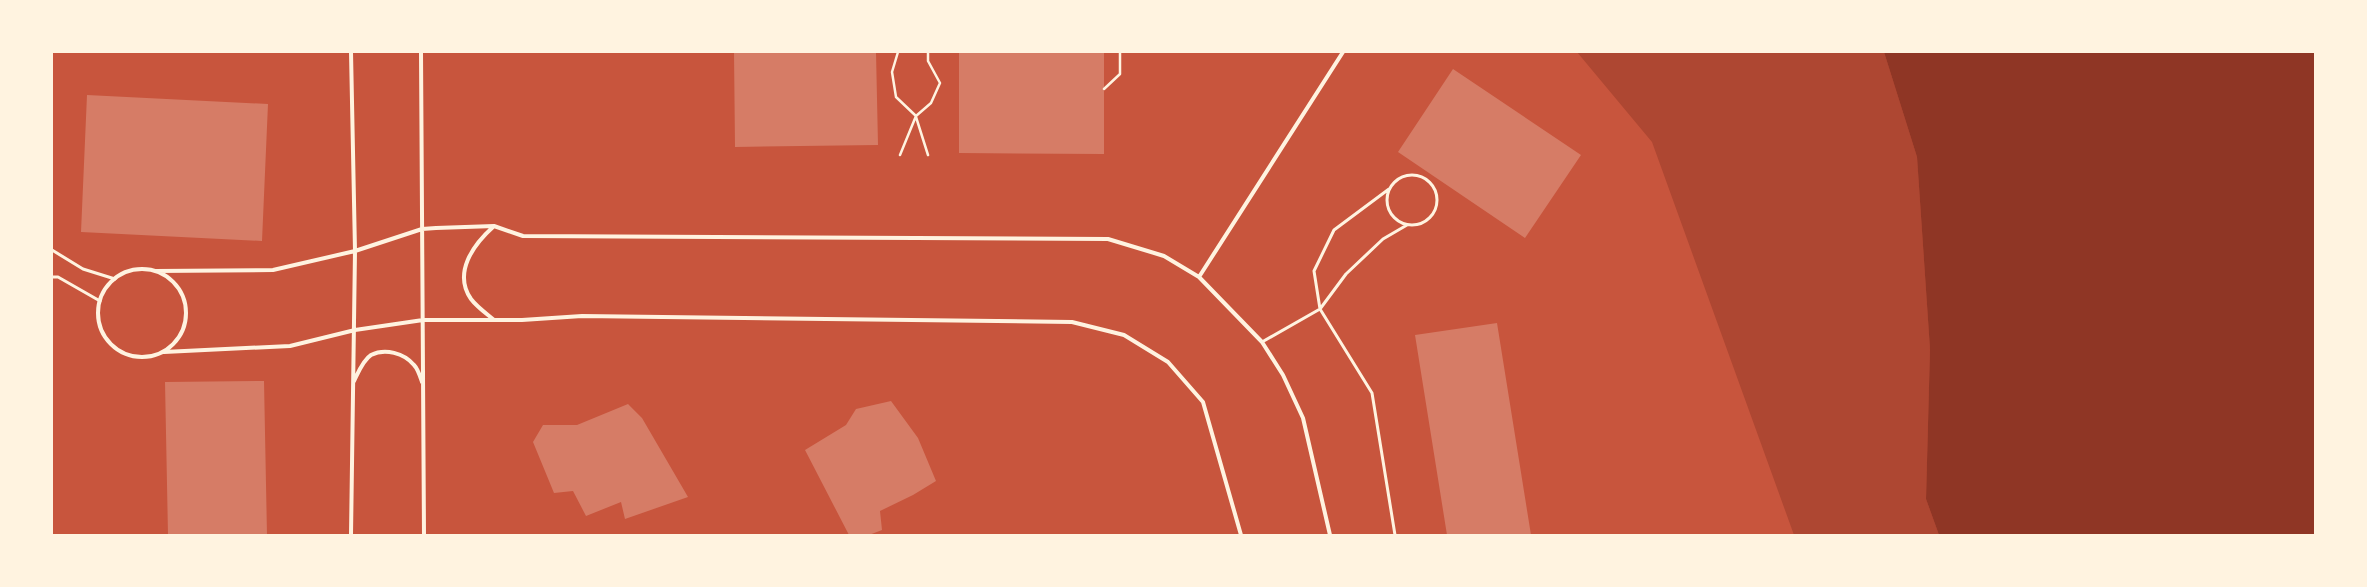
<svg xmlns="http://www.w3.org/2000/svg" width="2367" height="587" font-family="Rubik,sans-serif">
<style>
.green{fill:#ae4732}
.water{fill:#8f3625}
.building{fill:#d67c66}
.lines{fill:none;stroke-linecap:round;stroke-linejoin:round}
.path{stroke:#fff3e0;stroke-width:2.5}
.service{stroke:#fff3e0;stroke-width:3}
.minor{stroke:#fff3e0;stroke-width:4}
</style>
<rect width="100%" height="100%" fill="#c8553d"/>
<path class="green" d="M1577,52H1884L1917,157L1930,349L1926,499L1939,535H1794L1652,142Z"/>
<path class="water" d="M1884,52H2315V535H1939L1926,499L1930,349L1917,157Z"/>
<path class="building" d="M734,52H876L878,145L735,147Z
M959,52H1104V154L959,153Z
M1453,69L1581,155L1525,238L1398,152Z
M87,95L268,104L262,241L81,232Z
M1497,323L1531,535H1447L1415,335Z
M264,381L267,535H168L165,382Z
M891,401L918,438L936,481L913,495L880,511L882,530L869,535H849L805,450L846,425L856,409Z
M628,404L642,418L688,497L625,519L621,502L586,516L573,491L554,493L533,442L543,425H577Z"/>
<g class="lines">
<path class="path" d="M898,52L892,72L896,97L916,116L931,103L940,83L928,61V52
M1104,89L1120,74V52
M916,117L928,155
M900,155L916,116"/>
<path class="service" d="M1387 200a25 25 0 1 1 50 0a25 25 0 1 1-50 0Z
M1389,189L1334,230L1314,271L1320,309L1372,393L1395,535
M52,250L83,269L115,279
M52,277H58L100,301
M1262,342L1320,309L1346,274L1383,239L1407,225"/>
<path class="minor" d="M351,52L355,251L351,535
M421,52L424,535
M493,227C473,245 453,273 471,299C477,307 487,314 494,320
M98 313a44 44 0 1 1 88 0a44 44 0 1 1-88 0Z
M155,271L273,270L355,251L422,229L436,228L494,226L523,236L1108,239L1164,256L1199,277L1262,342L1283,375L1303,418L1330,535
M1199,277L1343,52
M164,352L290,346L355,330L423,320H522L582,316L1072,322L1124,335L1168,362L1203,402L1241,535
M354,381C358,373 363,360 371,355C385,348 404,353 414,365C418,369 420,376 422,382"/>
</g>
<rect width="2367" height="587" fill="none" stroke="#fff3e0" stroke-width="106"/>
</svg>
